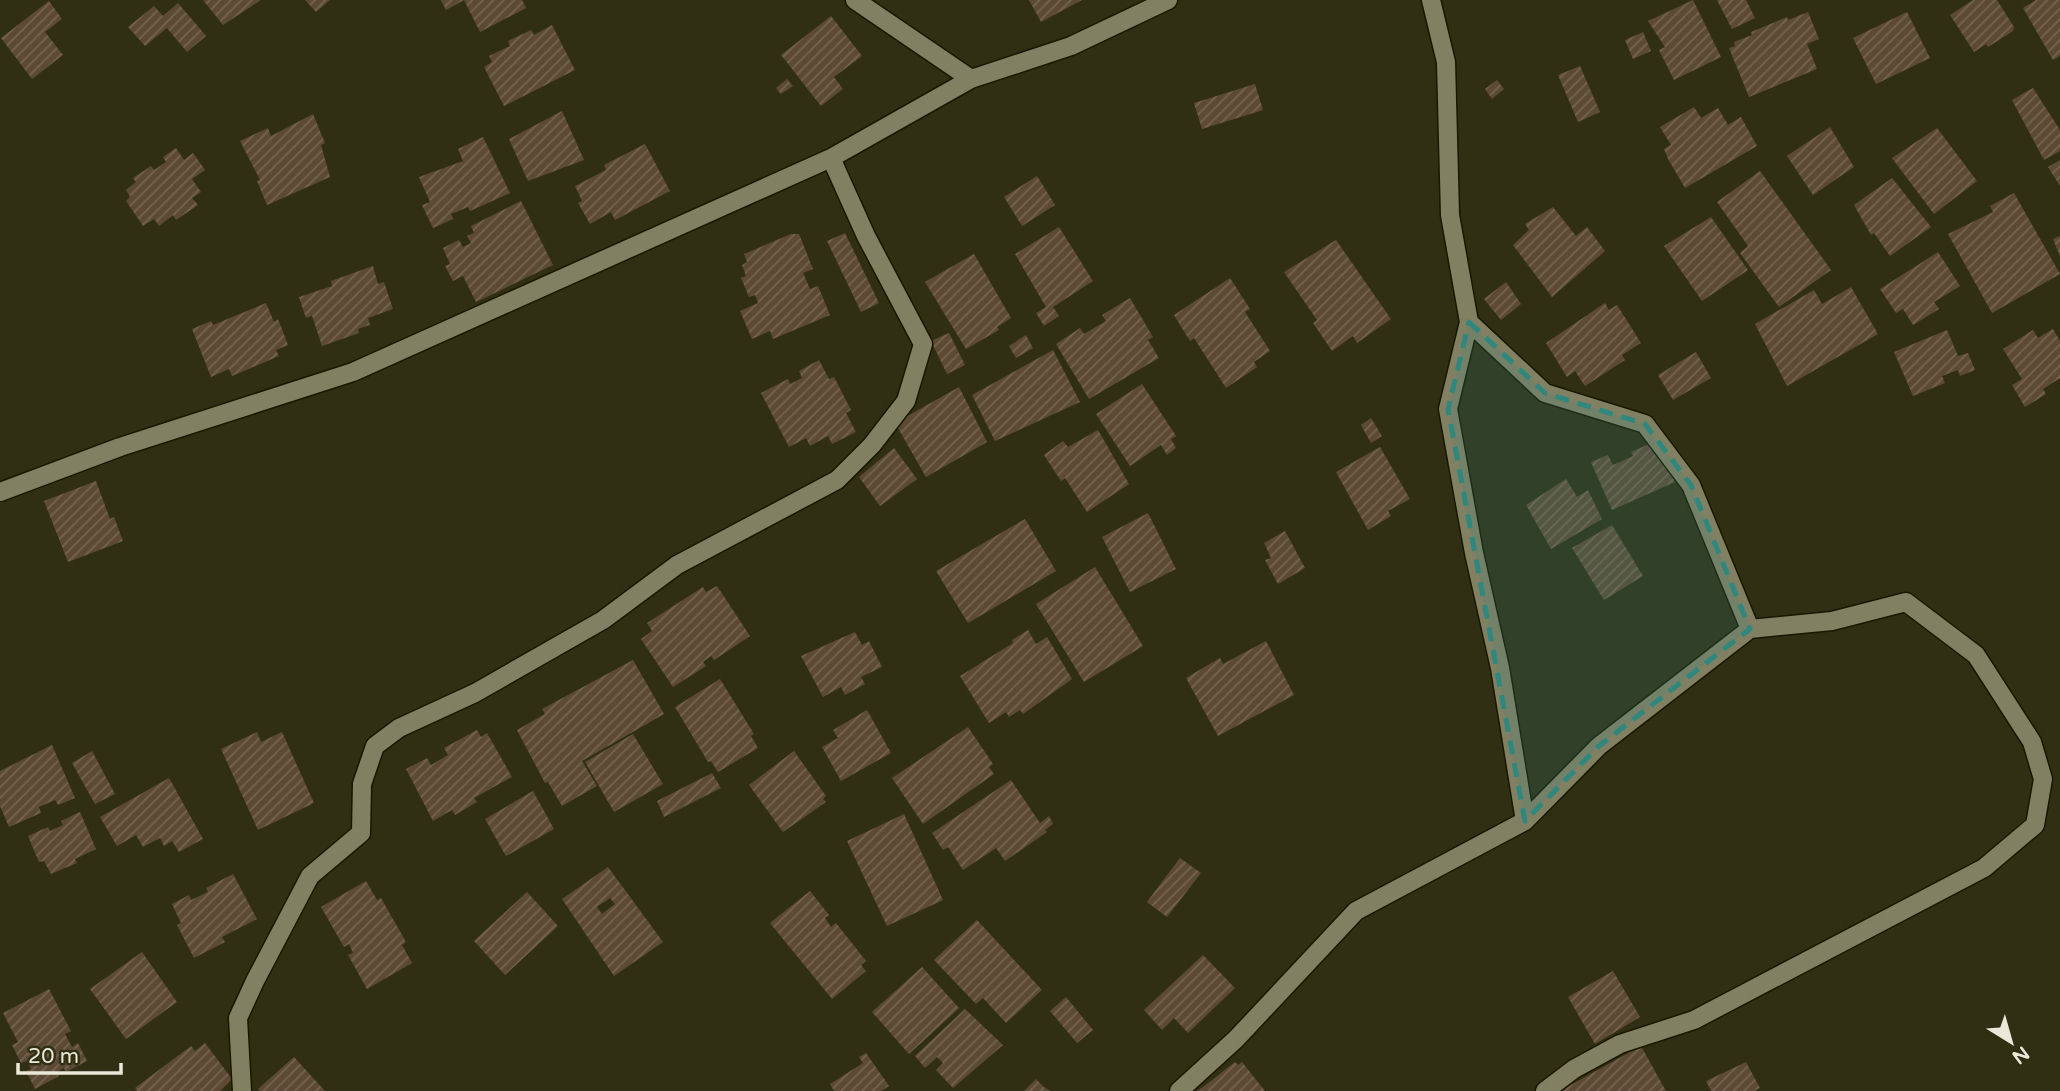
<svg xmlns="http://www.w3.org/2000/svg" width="2060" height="1091" font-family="'Varela Round',sans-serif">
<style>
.building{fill:url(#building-hatch);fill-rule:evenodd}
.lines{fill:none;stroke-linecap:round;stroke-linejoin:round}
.minor-casing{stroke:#191700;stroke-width:21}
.minor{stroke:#828062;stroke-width:18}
.marked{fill:#30877e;fill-opacity:0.2;stroke:#30877e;stroke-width:5;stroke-dasharray:14 9;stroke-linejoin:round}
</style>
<defs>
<pattern id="building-hatch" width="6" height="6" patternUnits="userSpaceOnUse" patternTransform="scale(1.75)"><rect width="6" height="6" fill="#5d4a34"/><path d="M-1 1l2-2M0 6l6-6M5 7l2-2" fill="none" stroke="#746451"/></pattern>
</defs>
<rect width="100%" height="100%" fill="#312f13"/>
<path class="building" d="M203,0H261L223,25Z
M305,0H330L316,12Z
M441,0H522L526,8L480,32L464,0L446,10Z
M1029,0H1082L1041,22Z
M1693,0L1721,57L1674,80L1659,50L1665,47L1648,21Z
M1717,0H1746L1755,18L1732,29Z
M1973,0H1997L2014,27L2013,31L1988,47L1986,44L1974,52L1950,15Z
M2036,0H2060V56L2053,60L2023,8Z
M49,1L62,19L45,32L63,55L32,79L1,38Z
M178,3L206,36L187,52L167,28L145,46L128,27L154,6L163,16Z
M1808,12L1819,39L1807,44L1817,69L1749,97L1729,48L1735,46L1734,42L1752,35L1751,32L1787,17L1788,20Z
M1907,12L1930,58L1876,84L1853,38Z
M831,16L862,56L834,77L843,89L821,106L781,55Z
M552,25L575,70L504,106L484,67L492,62L489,56L510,46L508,41L531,30L534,35Z
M1643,32L1651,51L1633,59L1625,40Z
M1580,66L1600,112L1578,122L1558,75Z
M787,79L793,86L781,94L776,88Z
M1497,80L1504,89L1492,99L1485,89Z
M1255,84L1263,110L1202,129L1194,103Z
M2033,88L2060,130V151L2044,160L2012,100Z
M1694,107L1701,118L1718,108L1728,125L1741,117L1757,146L1685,188L1668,159L1664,149L1671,145L1660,127Z
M562,111L584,160L528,181L509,139Z
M313,114L325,143L321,145L330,177L267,205L257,181L260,180L240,141L268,128L271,136Z
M1830,127L1854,167L1813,195L1787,156Z
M1937,128L1977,181L1934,214L1892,158Z
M483,137L510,193L470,211L468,207L451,214L453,219L433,228L422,205L430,202L419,177L463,161L458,149Z
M645,144L670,191L615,220L611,212L590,224L578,203L582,201L575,186L606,170L604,165Z
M176,148L184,160L193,153L205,170L192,179L201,192L192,198L198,205L176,220L173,215L159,226L154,219L143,226L126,201L130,197L126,190L136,182L133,178L151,166L154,170L166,162L163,157Z
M2060,160V186L2048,167Z
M1760,171L1831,270L1779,307L1740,253L1748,246L1717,202Z
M1037,176L1055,205L1022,226L1004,197Z
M1892,178L1931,227L1890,256L1874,233L1871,235L1854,205Z
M2014,193L2060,274L1992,313L1948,234L1993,212L1990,206Z
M521,201L553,265L476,302L463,276L453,281L445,266L450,264L443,248L459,240L463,247L471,243L467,236L474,233L471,226Z
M1553,207L1576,236L1587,227L1605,251L1552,297L1513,245L1529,230L1525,224Z
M1711,217L1748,270L1702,301L1664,246Z
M1059,227L1093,281L1053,307L1059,316L1044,326L1036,313L1046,307L1015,254Z
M845,233L879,303L861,312L827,241Z
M791,234H799L813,269L803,273L810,289L818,286L830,315L773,339L770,331L752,339L740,311L758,303L755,295L749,297L741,278L746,276L742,265L747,262L744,254Z
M2060,236V256L2053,239Z
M1336,240L1391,319L1357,343L1353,336L1332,351L1313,323L1317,320L1284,272Z
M1938,252L1960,286L1934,302L1939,309L1913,325L1903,309L1896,313L1880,289Z
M974,254L1011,318L997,327L999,330L966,349L925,282Z
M373,266L378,284L384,282L393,309L368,318L370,325L358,329L359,333L322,346L312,316L306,318L299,297L332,286L331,281Z
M1230,278L1250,309L1245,312L1270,351L1254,362L1257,367L1226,388L1194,338L1190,341L1174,315Z
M1506,282L1521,304L1501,320L1484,299Z
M1851,287L1878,334L1787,386L1755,324L1814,290L1822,304Z
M1130,298L1153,337L1148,340L1159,358L1089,399L1056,344L1080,328L1084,334L1106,321L1102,315Z
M266,303L274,322L278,319L288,345L276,350L279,356L232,376L229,369L211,377L192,329L211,321L213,325Z
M1605,303L1609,310L1617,305L1641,343L1622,355L1625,360L1585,386L1575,371L1567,377L1546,343Z
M2053,329L2060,341V378L2043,389L2046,394L2025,407L2012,385L2022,379L2003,349L2033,330L2038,338Z
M1947,330L1958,356L1968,353L1975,370L1960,376L1958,370L1942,376L1945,383L1913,396L1894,352Z
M949,333L965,365L947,374L931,341Z
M1026,335L1033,348L1016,358L1009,346Z
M1053,350L1080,402L995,441L972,395Z
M1696,352L1711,378L1673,400L1658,375Z
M819,360L829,379L834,377L851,410L846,413L856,432L832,444L828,436L810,446L806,438L789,447L761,393L788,379L790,384L802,378L799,371Z
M1142,384L1176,436L1171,439L1176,448L1167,455L1161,445L1130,466L1096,414Z
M959,387L987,442L926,477L895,423Z
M1371,418L1382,436L1371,443L1361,425Z
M1098,430L1129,484L1087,512L1065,478L1061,481L1044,455L1063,441L1068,447Z
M1656,441L1675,482L1612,510L1591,462L1608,455L1613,465L1633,456L1631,452Z
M1380,447L1410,499L1388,511L1391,516L1368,530L1336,472Z
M894,448L917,479L880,506L859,477Z
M1566,479L1577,497L1588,490L1602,519L1551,549L1526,505Z
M96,481L110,519L114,517L123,541L68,562L44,501Z
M1148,513L1176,569L1130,592L1102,537Z
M1025,519L1056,571L968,623L936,571Z
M1612,525L1643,576L1604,600L1572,548Z
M1285,531L1305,568L1278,584L1265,560L1271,558L1264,543Z
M1095,567L1143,646L1084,682L1036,604Z
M717,586L750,636L714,660L711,656L703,662L706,666L673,687L641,639L652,631L647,623L703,587L706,592Z
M1028,630L1036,644L1047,637L1072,679L1023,714L1020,710L1009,717L1006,712L989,723L960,676L1013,643L1012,640Z
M855,632L862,645L869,641L882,667L861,677L865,684L845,695L841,687L823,697L801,656Z
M1266,641L1294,695L1218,736L1186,678L1220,658L1223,664Z
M633,660L664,714L582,761L597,786L562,806L548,782L545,783L517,730L545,714L542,709Z
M720,679L754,734L751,736L758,748L718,772L711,761L708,762L675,707Z
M867,710L891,753L841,781L822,747L838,738L833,730Z
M968,727L993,764L989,767L994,774L923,824L892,778Z
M477,730L481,737L487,733L512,777L474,798L477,802L455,815L452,810L433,821L406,769L427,758L431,765L448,755L444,748Z
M257,732L261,742L282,732L314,803L258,830L221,749Z
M633,734L663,784L614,812L585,762Z
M52,745L75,798L58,805L55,800L39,807L41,813L9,827L0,806V771Z
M92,751L115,794L95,804L72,763Z
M794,751L826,796L823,799L826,802L783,832L749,785Z
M712,773L721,788L664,817L657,801Z
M169,778L203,839L179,852L172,841L164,846L160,838L143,847L136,835L117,846L100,817Z
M1011,780L1040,823L1049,816L1053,824L1045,830L1047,832L1005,861L996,848L963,870L948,847L943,850L932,833Z
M533,791L554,829L506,856L485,819Z
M80,812L96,849L75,859L77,863L51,874L44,861L39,862L28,836L48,827L50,831L63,825L61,821Z
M904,814L943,900L887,926L847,841Z
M1180,858L1201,873L1167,917L1147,902Z
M608,867L663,942L614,976L562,899ZM610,898L615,904L602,914L597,907Z
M233,874L257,919L222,937L225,942L194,958L177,925L181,923L172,904L189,895L191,900L208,892L206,888Z
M366,881L377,900L381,898L406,942L402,945L412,963L367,989L348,955L353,953L349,944L344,947L321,907Z
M810,891L829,915L825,918L831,927L836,923L866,961L861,965L866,971L832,999L770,923Z
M527,892L558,926L505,975L474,941Z
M977,920L1042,990L1006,1023L983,998L976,1004L934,960Z
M142,952L177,1002L126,1039L90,989Z
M1203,955L1235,988L1188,1033L1174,1018L1162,1030L1144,1010Z
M922,967L959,1008L909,1054L872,1012Z
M1613,971L1640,1017L1595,1044L1568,997Z
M49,989L71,1031L65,1034L72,1047L78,1043L87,1061L66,1072L64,1068L57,1072L59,1076L35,1089L26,1071L31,1069L27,1061L21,1063L12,1045L18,1042L3,1013Z
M1066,997L1093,1030L1077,1043L1050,1011Z
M965,1009L1003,1045L953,1088L936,1070L943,1063L937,1057L925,1068L915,1056Z
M205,1043L232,1079L220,1091H137L135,1088L191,1046L195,1051Z
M1641,1046L1666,1091H1560Z
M866,1053L889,1086L881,1091H834L830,1084L863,1063L859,1057Z
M294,1057L325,1091H260L258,1089Z
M1235,1062L1238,1065L1242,1062L1265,1091H1198Z
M1746,1062L1760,1088L1754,1091H1711L1706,1081Z
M1036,1079L1045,1088L1051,1091H1024Z"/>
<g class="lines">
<g class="minor-casing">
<path id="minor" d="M855,0L971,79
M1431,0L1446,62L1450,215L1469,322L1448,409L1474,553L1500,668L1525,821
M1469,322L1545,393L1645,424L1691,485L1750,629
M0,492L120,447L353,372L831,158L971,79L1071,46L1168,0
M242,1091L238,1018L255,981L310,876L361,833L362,784L375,746L399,728L475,693L603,620L677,565L837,480L872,445L906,401L923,344L866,236L831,158
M1179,1091L1236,1039L1356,911L1525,821L1599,746L1750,629L1832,621L1906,602L1976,655L2032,742L2043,779L2035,825L1984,868L1694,1020L1620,1044L1574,1069L1545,1091"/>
</g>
<use href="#minor" class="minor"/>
</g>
<path class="marked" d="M1469,322L1545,393L1645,424L1691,485L1750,629L1599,746L1525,821L1448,409Z"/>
<g transform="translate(2011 1042) rotate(143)" stroke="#312f13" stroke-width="5" paint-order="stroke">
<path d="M0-5L12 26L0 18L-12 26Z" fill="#eae9d9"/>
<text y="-10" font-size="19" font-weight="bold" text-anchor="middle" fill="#eae9d9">N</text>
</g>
<path d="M18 1063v10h103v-10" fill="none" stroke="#eae9d9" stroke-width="3.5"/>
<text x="28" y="1063" font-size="21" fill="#eae9d9" stroke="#312f13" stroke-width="5" paint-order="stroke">20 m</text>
</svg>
